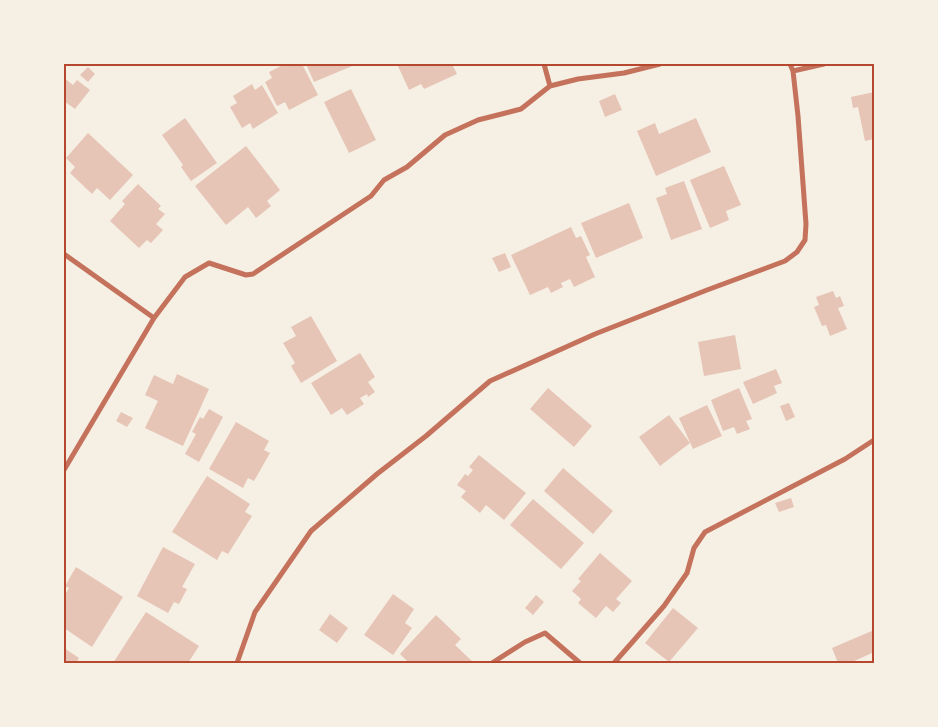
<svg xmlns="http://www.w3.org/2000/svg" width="938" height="727" font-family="Raleway,sans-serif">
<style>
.building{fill:#e6c5b7}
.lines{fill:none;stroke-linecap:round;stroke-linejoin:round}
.minor{stroke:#c5725c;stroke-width:5}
.neatline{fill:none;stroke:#b5482f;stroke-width:2}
</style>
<rect width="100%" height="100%" fill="#f6efe4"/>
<path class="building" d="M285,64H302L318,95L289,110L285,102L277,106L265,82L272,78L269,72Z
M306,64H357L314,82Z
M397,64H452L457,74L424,89L421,84L409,90Z
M88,67L95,74L88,82L80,75Z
M64,78L73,85L77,80L90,90L75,109L64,101Z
M252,84L255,90L262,85L278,113L253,129L250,123L242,128L230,107L237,103L233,96Z
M351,89L376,140L349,153L324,102Z
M874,92V139L865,141L858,107L853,108L851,97Z
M615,94L622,110L605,117L599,101Z
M185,118L217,163L191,181L181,167L183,165L162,135Z
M696,118L711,152L656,176L637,131L655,123L659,134Z
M88,133L133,175L110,200L97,188L92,194L70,173L75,167L66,158Z
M246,146L280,190L267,201L271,206L256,218L248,207L226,225L195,186Z
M724,166L741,205L726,211L729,220L710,228L690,180Z
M684,181L702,229L671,240L656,198L667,194L665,188Z
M138,184L161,206L158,209L165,214L156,224L163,230L151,243L147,240L139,248L110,221L125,204L122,201Z
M629,203L643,238L596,258L581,223Z
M571,227L576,238L581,236L590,255L586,257L595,277L574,287L570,279L561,283L563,287L551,293L548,287L530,295L511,255Z
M505,253L511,267L499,272L492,258Z
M833,291L836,298L840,296L844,306L838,308L847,329L830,336L826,325L822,326L814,307L819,305L816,297Z
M311,316L337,361L301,383L291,366L295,363L283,343L296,336L291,327Z
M735,335L741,369L704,376L698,342Z
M360,353L375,377L368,382L375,392L368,397L367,394L360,398L364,404L347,415L342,408L331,415L311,383Z
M776,369L782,383L774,386L777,393L753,404L743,382Z
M177,374L209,389L183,446L145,428L158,401L145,395L154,375L173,384Z
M548,388L592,426L574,447L530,409Z
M739,388L752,419L746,421L750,429L737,434L734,427L723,431L711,400Z
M789,403L795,417L786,421L780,406Z
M707,405L722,436L693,449L679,418Z
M209,409L223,417L199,462L185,454L196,434L192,432L200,417L203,419Z
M121,412L133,418L127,427L116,421Z
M669,415L690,443L660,466L639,437Z
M236,422L269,441L264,450L270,453L254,481L248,478L243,488L209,469Z
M479,455L526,493L504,520L486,505L480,513L461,497L466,491L457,485L465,474L468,476L473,470L469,467Z
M563,468L613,511L593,534L544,491Z
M207,476L250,504L245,512L252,516L228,554L222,551L217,560L172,532Z
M791,498L794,507L779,512L775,503Z
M533,499L584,543L561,569L510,525Z
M163,547L195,564L182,587L187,589L179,604L174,602L168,613L137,596Z
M600,553L632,581L616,599L621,603L613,612L606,606L596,618L578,603L581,599L572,591L581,581L578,579Z
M76,567L123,597L92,647L64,628V596L69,588L65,586Z
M393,594L414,609L405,623L412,628L393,655L364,635Z
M536,595L544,602L533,615L525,608Z
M673,608L698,628L669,662L645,643Z
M146,612L199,646L188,663H113Z
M330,614L348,628L337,643L319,630Z
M436,615L461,639L455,645L474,663H409L400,654Z
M874,630V652L850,663H838L832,648Z
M64,648L79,658L76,663H64Z"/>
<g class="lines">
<path class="minor" d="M793,71L824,64
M550,86L578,79L624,73L660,64
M64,254L154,318
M64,470L154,318L185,277L209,263L246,275L253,274L371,196L384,180L407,167L445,135L478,120L521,109L550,86L544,64
M237,663L255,612L311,531L377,474L426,436L490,381L595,334L707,290L785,261L797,252L805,240L806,224L798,116L793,71L790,64
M492,663L525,642L545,633L580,663
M614,663L664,606L687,573L694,548L705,532L845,459L874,440"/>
</g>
<rect width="938" height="727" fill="none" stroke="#f6efe4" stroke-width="130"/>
<rect x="65" y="65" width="808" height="597" class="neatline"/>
</svg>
